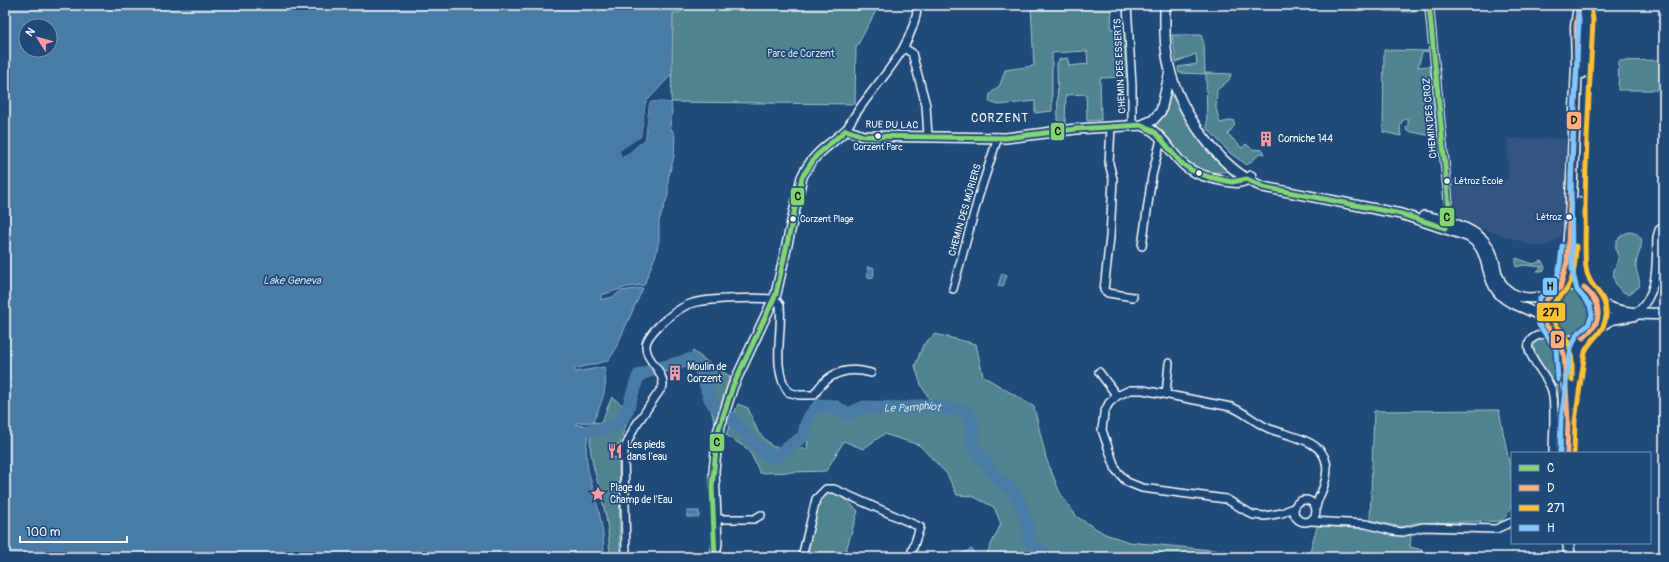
<svg xmlns="http://www.w3.org/2000/svg" width="1669" height="562" font-family="Pangolin,sans-serif">
<style>
.built{fill:#325481}
.green{fill:#50838f;stroke:#a8c1c7}
.water{fill:#487ba5;stroke:#91b0c9;fill-rule:evenodd}
.pier{fill:#1f4a7a}
.lines{fill:none;stroke-linecap:round;stroke-linejoin:round}
.river{stroke:#487ba5;stroke-width:13}
.minor-casing{stroke:#fff;stroke-width:10}
.tertiary-casing{stroke:#fff;stroke-width:12}
.secondary-casing{stroke:#fff;stroke-width:13}
.minor{stroke:#1f4a7a;stroke-width:7}
.tertiary{stroke:#1f4a7a;stroke-width:9}
.secondary{stroke:#1f4a7a;stroke-width:10}
.bus-1-casing{stroke:#1f4a7a;stroke-width:8}
.bus-2-casing{stroke:#1f4a7a;stroke-width:8}
.bus-3-casing{stroke:#1f4a7a;stroke-width:8}
.bus-4-casing{stroke:#1f4a7a;stroke-width:8}
.bus-1{stroke:#83d574;stroke-width:5}
.bus-2{stroke:#fdaf7c;stroke-width:5}
.bus-3{stroke:#ffc034;stroke-width:5}
.bus-4{stroke:#80c6ff;stroke-width:5}
.bus-dot{fill:#fff;stroke:#1f4a7a;stroke-width:1.5}
.labels{text-anchor:middle;dominant-baseline:central;stroke-width:3.5;stroke-linejoin:round;paint-order:stroke}
.bus-label{font-size:9px;fill:#fff;stroke:#1f4a7a;text-anchor:start}
.park-label{font-size:10px;fill:#d3e0e3;stroke:#1f4a7a}
.street-label{font-size:10px;fill:#fff;stroke:#1f4a7a}
.poi-label{font-size:10px;fill:#fff;stroke:#1f4a7a;text-anchor:start}
.water-label{font-size:11px;font-style:italic;fill:#d1dee8;stroke:#1f4a7a}
.quarter-label{font-size:12px;letter-spacing:1px;fill:#fff;stroke:#1f4a7a}
.line-badge{stroke:#1f4a7a;stroke-width:1.5}
.pale-badge-label{font-size:11px;text-anchor:middle;font-weight:bold;fill:#111}
</style>
<rect width="100%" height="100%" fill="#1f4a7a"/>
<filter id="ink" filterUnits="userSpaceOnUse"><feTurbulence type="fractalNoise" baseFrequency=".025" numOctaves="2"/><feDisplacementMap in="SourceGraphic" scale="8" xChannelSelector="R" yChannelSelector="G"/><feConvolveMatrix kernelMatrix="1 2 1 2 8 2 1 2 1" color-interpolation-filters="sRGB"/></filter>
<g filter="url(#ink)">
<path class="built" d="M1508,139H1567L1565,224L1561,236L1551,244L1543,247L1534,246L1468,224L1460,219L1457,214L1451,179L1508,180Z
M1664,230V300H1658L1661,236Z"/>
<path class="green" d="M684,5H879L856,48L855,104L671,102L673,13L683,11Z
M1031,5H1112L1111,29H1125L1127,77L1100,78L1101,120L1087,121L1086,94L1066,95L1065,124L1058,125L1057,63L1060,59L1068,58L1069,66L1088,64L1087,51L1052,53V111L1035,113V101L999,105L989,102L990,94L1000,85L1005,70L1034,66Z
M1384,5H1423L1415,12L1384,11Z
M1172,35H1201L1204,44L1205,73L1231,74L1229,80L1217,90L1216,108L1220,123L1233,120L1235,125L1228,134L1242,148L1246,144L1252,149L1263,150L1265,154L1261,153L1247,165L1230,153L1207,128L1206,74L1179,73L1178,67L1197,64L1196,54L1176,62Z
M1384,50L1428,51L1422,53L1418,67L1430,66L1437,137L1407,131L1406,128L1408,125V118L1402,121L1400,128L1401,136L1383,132Z
M1664,60V90H1618L1619,61Z
M1169,93L1178,103L1230,171C1189,178 1176,152 1151,125C1164,114 1166,110 1169,93Z
M1573,231L1578,281L1567,280Z
M1630,232C1652,236 1636,253 1636,266C1636,274 1641,279 1639,287L1629,294C1618,292 1612,281 1614,270C1615,267 1618,262 1618,258C1619,255 1616,253 1616,250C1614,240 1621,234 1630,232Z
M1516,258L1533,264L1542,261L1545,268L1543,271H1537L1542,267L1523,265L1516,267Z
M1549 313a23 23 0 1 1 46 0a23 23 0 1 1-46 0Z
M935,334L976,344L983,376L1034,407L1046,458L1060,493L1077,517L1105,534L1129,542L1253,554V557H992L987,553L1001,524L994,507L972,496L957,495L947,474L919,445L884,434L863,449L844,441L826,471L760,473L749,450L726,435L738,404L748,408L758,432L773,447L807,449L809,425L821,409L932,403L921,385L915,366L923,345Z
M1544,336L1553,340L1560,351L1557,355L1560,453H1555L1556,394L1532,355L1531,346L1536,339Z
M693,351L714,367L730,376L715,423L702,381L693,366L661,372L656,365L687,358Z
M612,397L631,412L622,436L620,445L611,444L610,457L619,458L620,557H610C609,540 608,524 604,508C599,481 584,450 593,422L601,423Z
M1499,410C1502,429 1516,488 1512,503C1510,511 1507,516 1501,521L1415,523L1401,527L1370,520L1374,411Z
M828,491L843,497L858,511L844,557H805L819,502L822,494Z
M1318,524L1370,528L1395,535H1411L1410,547L1422,550V557H1308Z"/>
<path class="water" d="M5,5H680L679,13H673L672,74L646,102L641,137L620,155L625,156L645,139L649,103L653,101L671,102L672,113L670,126L675,136L674,156L668,179V195L659,221V240L656,254L644,285L627,287L601,295V300L613,297L621,291L643,288L613,354L607,361L574,369L575,372L604,367C609,387 601,404 593,422L576,423V425L592,426C577,455 595,487 600,517C603,530 604,544 604,557H5ZM26,26H50V50H26Z
M867,267L874,268L873,278L868,277Z
M1002,273L1007,275L1003,287L998,286Z
M687,511H699V517H687Z
M972,549L974,556L961,557L960,554Z"/>
<path class="pier" d="M653,97H655L653,99L671,100V102L653,101L649,103L645,139L625,156H621L620,152L621,150L641,137L646,102Z"/>
<g class="lines">
<g class="river">
<path d="M660,368L692,359C709,376 703,396 717,408"/>
<path id="s1" d="M730,417L763,452L773,458L804,436C805,422 809,416 819,405L834,406L848,414L864,407L906,408L927,405L966,412L974,426L972,441L979,456L987,464L995,476L1014,492L1021,505L1027,523L1029,540L1048,557"/>
<path d="M590,430C632,432 626,404 639,375L650,371"/>
</g>
<g class="minor-casing">
<path id="minor" d="M1127,5L1132,85V126
M1429,5L1449,206L1445,225
M904,48L912,53L926,105L928,137
M1111,127L1109,163L1113,179L1110,237L1104,290L1108,293L1133,297
M846,130C869,86 911,58 918,5
M1142,246L1152,176L1161,139
M953,289L979,195L998,137
M1637,312C1659,294 1656,264 1657,237L1659,230L1664,225
M1552,333C1502,337 1547,370 1552,391C1556,408 1553,435 1553,453
M1099,372L1117,396
M1166,394L1169,363
M1294 511a11 11 0 1 1 22 0a11 11 0 1 1-22 0Z
M1295,507L1282,513L1265,516L1253,515L1226,499L1142,488L1127,482L1116,470L1102,430L1104,413L1109,403L1117,396L1130,390H1143L1231,407C1245,412 1255,423 1270,429C1298,439 1338,442 1324,485C1322,493 1317,499 1316,508
M715,519H754L761,515
M1311,521L1366,524L1393,531L1403,532L1423,527L1496,529L1512,522
M626,557L624,450L634,428L663,386C664,369 645,361 646,345C648,331 680,306 693,303C705,299 756,297 770,299L778,302L780,305C783,333 771,367 788,392L799,395H814C827,373 846,366 871,373
M802,557L816,499L826,489H834L920,527L910,557"/>
</g>
<g class="tertiary-casing">
<path id="tertiary" d="M1165,5C1165,25 1164,46 1169,66C1179,111 1219,169 1263,187L1401,214L1467,236C1491,248 1483,273 1497,291C1509,307 1530,307 1544,319
M1142,125C1162,132 1170,153 1185,166C1196,175 1211,178 1225,181C1235,183 1243,184 1251,176
M1424,216C1444,220 1469,226 1483,240C1493,250 1494,262 1497,274C1505,299 1529,301 1550,295
M715,556L717,543L714,471L718,432L733,386L776,294L802,177C814,152 828,147 846,130L863,136L1006,138L1076,129L1142,125L1153,120L1161,111L1170,71"/>
</g>
<g class="secondary-casing">
<path id="secondary" d="M1582,73L1586,20L1584,5
M1578,203L1579,269L1584,288
M1543 313a28 28 0 1 1 56 0a28 28 0 1 1-56 0Z
M1560,288L1566,273L1570,224L1577,65L1576,27L1579,5
M1597,302C1615,314 1643,314 1664,314
M1594,329L1612,319L1635,315
M1557,337C1570,358 1568,426 1567,453
M1571,404L1576,357L1583,338
M1568,543L1570,557"/>
</g>
<use href="#minor" class="minor"/>
<use href="#tertiary" class="tertiary"/>
<use href="#secondary" class="secondary"/>
<g class="bus-1-casing">
<path id="bus-1" d="M846,130L863,136L1006,138L1076,129L1142,125L1156,133L1181,163L1191,170L1209,177L1232,182L1247,179L1263,187L1401,214L1445,228L1449,206L1429,5
M715,557L712,487L718,432L733,386L776,294L802,177L816,156L846,130"/>
</g>
<g class="bus-2-casing">
<path id="bus-2" d="M1583,338C1603,323 1603,304 1584,288
M1567,453L1568,420L1564,354L1559,341L1546,325L1544,314L1547,299L1560,288L1567,262L1577,65L1576,27L1579,5"/>
</g>
<g class="bus-3-casing">
<path id="bus-3" d="M1572,380C1572,367 1573,352 1567,340C1562,329 1551,324 1551,311C1552,300 1562,297 1567,289C1575,276 1575,261 1576,246
M1574,453L1575,421L1585,352C1590,339 1605,332 1606,316C1608,293 1588,289 1586,267C1584,250 1586,232 1585,215C1585,150 1590,85 1593,20L1591,5"/>
</g>
<g class="bus-4-casing">
<path id="bus-4" d="M1558,380L1556,349L1539,325L1537,311L1540,298L1557,278L1560,265L1562,246
M1560,453L1561,419L1571,348L1577,334L1588,325L1592,315L1590,305L1577,290L1572,269L1571,174L1579,20L1577,6"/>
</g>
<use href="#bus-1" class="bus-1"/>
<use href="#bus-2" class="bus-2"/>
<use href="#bus-3" class="bus-3"/>
<use href="#bus-4" class="bus-4"/>
</g>
</g>
<defs>
<g id="building-bare" transform="scale(1.2)"><path d="M-4-6H4V6H1V3H-1V6H-4ZM-2.5-4.3h1.7v1.8h-1.7ZM.8-4.3h1.7v1.8H.8ZM-2.5-1h1.7V.8h-1.7ZM.8-1h1.7V.8H.8Z" fill="#ff9aa2" stroke="#1f4a7a" stroke-width="2.5" paint-order="stroke"/></g>
<g id="restaurant-bare" transform="scale(1.2)"><path d="M-5-6h1v4h1v-4h1v4h1v-4h1v5L-1.5 .5V6h-2V.5L-5-1ZM5-6V6H3V1.5H1.5Q1.5-4 5-6Z" fill="#ff9aa2" stroke="#1f4a7a" stroke-width="2.5" paint-order="stroke"/></g>
<g id="sight-bare" transform="scale(1.2)"><path d="M0-6L1.8-2.2L6-1.7L2.9 1.2L3.7 5.4L0 3.3L-3.7 5.4L-2.9 1.2L-6-1.7L-1.8-2.2Z" fill="#ff9aa2" stroke="#1f4a7a" stroke-width="2.5" paint-order="stroke"/></g>
</defs>
<g fill-rule="evenodd">
<use href="#building-bare" x="1266" y="139"/>
<use href="#building-bare" x="675" y="373"/>
<use href="#restaurant-bare" x="615" y="451"/>
<use href="#sight-bare" x="598" y="494"/>
</g>
<g class="bus-dot">
<circle cx="878" cy="136" r="3.5"/>
<circle cx="1199" cy="173" r="3.5"/>
<circle cx="1447" cy="181" r="3.5"/>
<circle cx="1569" cy="217" r="3.5"/>
<circle cx="793" cy="219" r="3.5"/>
</g>
<g class="labels">
<g class="bus-label">
<text x="878" y="147" text-anchor="middle">Corzent Parc</text>
<text x="1454" y="181">Létroz École</text>
<text x="1562" y="217" text-anchor="end">Létroz</text>
<text x="800" y="219">Corzent Plage</text>
</g>
<g class="park-label">
<text x="801" y="54">Parc de Corzent</text>
</g>
<g class="street-label">
<text transform="translate(1120 66) rotate(-93)">CHEMIN DES ESSERTS</text>
<text transform="translate(1430 118) rotate(-95)">CHEMIN DES CROZ</text>
<text transform="translate(892 125) rotate(1)">RUE DU LAC</text>
<text transform="translate(965 210) rotate(-74)">CHEMIN DES MÛRIERS</text>
</g>
<g class="poi-label">
<text x="1278" y="139">Corniche 144</text>
<text x="687" y="367">Moulin de<tspan x="687" dy="12">Corzent</tspan></text>
<text x="627" y="445">Les pieds<tspan x="627" dy="12">dans l'eau</tspan></text>
<text x="610" y="488">Plage du<tspan x="610" dy="12">Champ de l'Eau</tspan></text>
</g>
<g class="water-label">
<text x="292" y="280">Lake Geneva</text>
<text stroke="none"><textPath href="#s1" startOffset="230">Le Pamphiot</textPath></text>
</g>
<g class="quarter-label">
<text x="1000" y="118">CORZENT</text>
</g>
</g>
<g class="line-badge">
<rect x="1566" y="111" width="16" height="19" rx="4" fill="#fdaf7c"/>
<rect x="1050" y="122" width="15" height="19" rx="4" fill="#83d574"/>
<rect x="790" y="187" width="15" height="19" rx="4" fill="#83d574"/>
<rect x="1439" y="207" width="16" height="20" rx="4" fill="#83d574"/>
<rect x="1542" y="277" width="16" height="19" rx="4" fill="#80c6ff"/>
<rect x="1536" y="302" width="30" height="20" rx="4" fill="#ffc034"/>
<rect x="1550" y="330" width="15" height="19" rx="4" fill="#fdaf7c"/>
<rect x="709" y="433" width="16" height="19" rx="4" fill="#83d574"/>
</g>
<g class="pale-badge-label">
<text x="1574" y="124">D</text>
<text x="1058" y="135">C</text>
<text x="798" y="200">C</text>
<text x="1447" y="221">C</text>
<text x="1550" y="290">H</text>
<text x="1551" y="316">271</text>
<text x="1558" y="343">D</text>
<text x="717" y="446">C</text>
</g>
<rect width="1669" height="562" fill="none" stroke="#1f4a7a" stroke-width="20"/>
<rect x="10" y="10" width="1649" height="542" fill="none" stroke="#fff" stroke-width="1.5" filter="url(#ink)"/>
<rect x="1511" y="452" width="140" height="92" fill="#1f4a7a" stroke="#7992af"/>
<rect x="1519" y="465" width="20" height="6" fill="#83d574" stroke="#7992af"/>
<text x="1547" y="472" font-size="12" fill="#ffffff">C</text>
<rect x="1519" y="485" width="20" height="6" fill="#fdaf7c" stroke="#7992af"/>
<text x="1547" y="492" font-size="12" fill="#ffffff">D</text>
<rect x="1519" y="505" width="20" height="6" fill="#ffc034" stroke="#7992af"/>
<text x="1547" y="512" font-size="12" fill="#ffffff">271</text>
<rect x="1519" y="525" width="20" height="6" fill="#80c6ff" stroke="#7992af"/>
<text x="1547" y="532" font-size="12" fill="#ffffff">H</text>
<g transform="translate(38 38) rotate(307)"><circle r="19" fill="#1f4a7a" stroke="#7992af"/>
<path d="M0-3L7 15L0 10L-7 15Z" fill="#ff9aa2"/>
<text y="-6" font-size="11" font-weight="bold" text-anchor="middle" fill="#ffffff">N</text>
</g>
<path d="M20 536v6h107v-6" fill="none" stroke="#ffffff" stroke-width="2"/>
<text x="26" y="536" font-size="12" fill="#ffffff" stroke="#1f4a7a" stroke-width="3" paint-order="stroke">100 m</text>
</svg>
